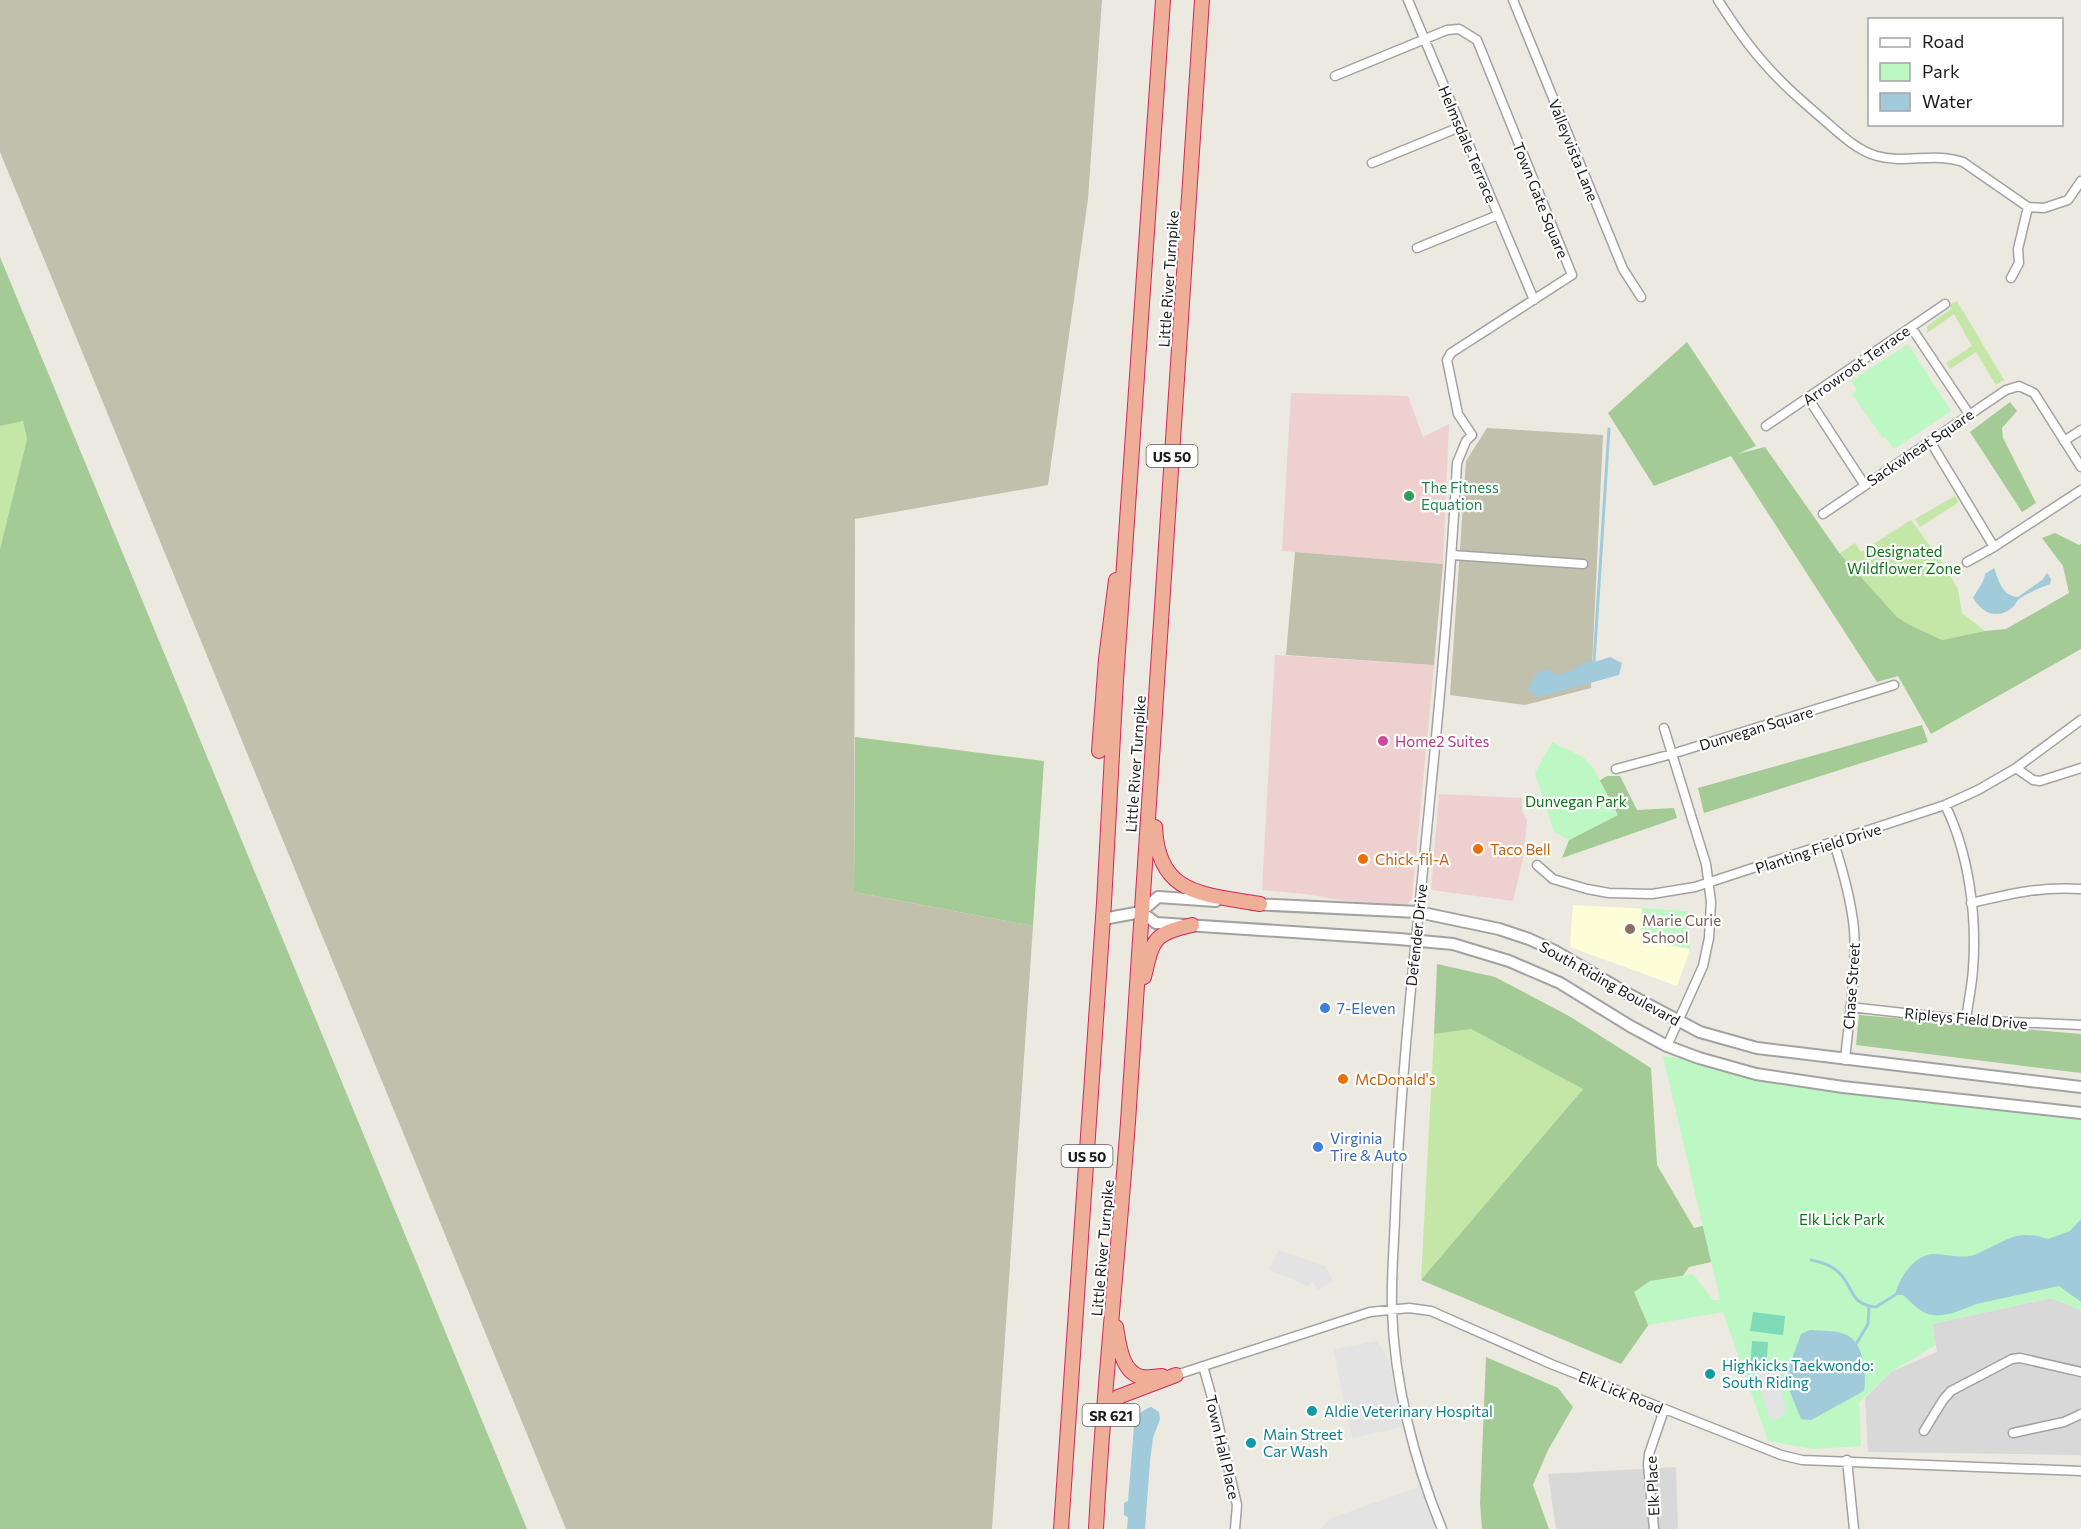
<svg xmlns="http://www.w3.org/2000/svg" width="2081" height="1529" font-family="Commissioner,sans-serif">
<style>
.residential{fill:#d9d8d8}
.commercial{fill:#eed1cf}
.education{fill:#fdfed8}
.construction{fill:#c0c0ac}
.grass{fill:#c4e6a7}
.forest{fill:#a4cb96}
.park{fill:#bdf7c3}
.pitch{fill:#7fdaba}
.parking{fill:#e3e3e3}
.water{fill:#a1cbda}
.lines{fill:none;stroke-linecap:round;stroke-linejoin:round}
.stream{stroke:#a1cbda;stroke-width:3}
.minor-casing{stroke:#a2a2a2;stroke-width:11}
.tertiary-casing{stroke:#a2a2a2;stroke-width:14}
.trunk-casing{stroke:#d0285d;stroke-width:16}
.minor{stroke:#fff;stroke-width:8}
.tertiary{stroke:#fff;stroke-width:10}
.trunk{stroke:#eeae98;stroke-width:14}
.leisure-dot{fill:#2e9e5b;stroke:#fff;stroke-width:2}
.hotel-dot{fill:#d1479c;stroke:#fff;stroke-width:2}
.food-dot{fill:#e8710a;stroke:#fff;stroke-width:2}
.education-dot{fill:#8d6e63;stroke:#fff;stroke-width:2}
.shop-dot{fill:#3f7fe0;stroke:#fff;stroke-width:2}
.culture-dot{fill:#0f9aa8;stroke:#fff;stroke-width:2}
.labels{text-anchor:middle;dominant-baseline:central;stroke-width:4.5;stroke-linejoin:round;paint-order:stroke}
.shield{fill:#fff;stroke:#5f5f5f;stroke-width:1.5}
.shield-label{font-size:14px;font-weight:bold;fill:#1b1b1b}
.street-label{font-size:15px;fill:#1b1b1b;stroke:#fff}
.leisure-label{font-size:15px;fill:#27864d;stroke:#fff;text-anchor:start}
.park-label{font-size:15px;fill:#0e7419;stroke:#fff}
.hotel-label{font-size:15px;fill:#b23c85;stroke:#fff;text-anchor:start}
.food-label{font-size:15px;fill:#c56008;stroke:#fff;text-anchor:start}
.education-label{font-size:15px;fill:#785e54;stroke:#fff;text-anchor:start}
.shop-label{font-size:15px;fill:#366cbe;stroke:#fff;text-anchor:start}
.culture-label{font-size:15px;fill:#0d838f;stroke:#fff;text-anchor:start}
</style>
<rect width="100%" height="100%" fill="#ece9e0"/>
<path class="residential" d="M2051,1298L2081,1310V1455L1868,1452L1865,1398L1891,1372L1937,1352L1932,1324Z
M1676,1467L1678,1529H1556L1548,1474Z"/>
<path class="commercial" d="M1291,393L1408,396L1423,437L1449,424L1443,564L1282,551Z
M1275,655L1434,665L1412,899L1406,906L1346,901L1305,894L1262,890Z
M1439,794L1522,798V811L1527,820L1524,854L1513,901L1431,890Z"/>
<path class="education" d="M1573,905L1688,911L1690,949L1677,986L1570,947Z"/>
<path class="construction" d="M0,0H1102L1088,199L1048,485L855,519L854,892L1033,926L992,1529H566L0,152Z
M1487,428L1603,435L1591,688L1525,705L1450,695L1466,461Z
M1295,552L1443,564L1434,665L1286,655Z"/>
<path class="grass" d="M1957,301L2004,380L1996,385L1976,352L1950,369L1946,363L1972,346L1954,314L1927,333V326L1951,309L1949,305Z
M23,420L27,439L0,549V426Z
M1955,496L1959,502L1920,527L1915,519Z
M1911,520L1944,565L1958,589L1962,613L1985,631L1942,640L1910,625L1897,617L1839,554L1855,543L1861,552Z
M1471,1029L1583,1089L1421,1280L1434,1034Z"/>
<path class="forest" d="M0,257L527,1529H0V549L27,439L23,421L0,426Z
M1687,342L1756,446L1737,454L1765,447L1840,554L1897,617L1910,625L1942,640L1985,631L2006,629L2069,593L2063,566L2042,538L2055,533L2079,545L2081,544V649L1931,734L1898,676L1877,682L1731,456L1654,486L1608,413Z
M2010,402L2017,411L2002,428L2003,438L2036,503L2022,512L1970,432Z
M1922,725L1928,742L1704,813L1698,788Z
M855,737L1044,761L1033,926L854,892Z
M1607,776H1620L1637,810L1674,808L1677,818L1562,858L1569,840L1617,815L1599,781Z
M1437,964L1495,977L1569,1016L1651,1068L1657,1165L1694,1228L1734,1218L1766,1250L1689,1267L1621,1364L1421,1280L1583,1089L1471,1029L1434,1034Z
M1859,1015L2081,1034V1073L1856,1045Z
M1486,1357L1558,1388L1573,1407L1548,1450L1533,1485L1549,1529H1482L1480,1503Z"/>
<path class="park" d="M1908,344L1951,411L1894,449L1885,437H1882L1852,394L1857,390L1851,381Z
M1552,742L1583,757L1594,769L1618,815L1569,840L1554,832L1535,773Z
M1642,908L1688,911L1690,949L1641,940Z
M1663,1056L2081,1113V1310L2050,1298L1932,1324L1936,1345L1891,1372L1859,1402L1861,1446L1813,1449L1768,1441L1723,1312L1648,1325L1634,1292L1650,1281L1693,1274L1713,1300H1720Z"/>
<path class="pitch" d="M1753,1312L1785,1316L1783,1335L1750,1331Z
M1752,1341L1768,1342L1766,1372H1750Z"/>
<path class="parking" d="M1279,1250L1325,1266L1333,1281L1318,1290L1312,1281L1308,1286L1269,1270Z
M1377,1341L1389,1360L1402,1427L1352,1438L1333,1349Z
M1755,1372L1778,1374L1786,1410L1780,1418L1770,1420Z
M1425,1485L1446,1529H1321L1331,1518Z"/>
<path class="water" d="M1994,568C1999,581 2002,596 2018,597L2042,580L2047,573L2051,579L2050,584C2040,588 2027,593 2019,599C2017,601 2015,605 2013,607C1997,620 1983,614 1973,598C1977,590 1984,583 1985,574Z
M1610,657L1622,663L1619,675L1539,697L1527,690L1537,673L1549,669L1558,675L1573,670L1584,662H1594Z
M2081,1219V1302L2059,1286L1976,1304C1962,1310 1940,1320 1925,1313C1917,1309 1910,1301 1903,1295H1895C1899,1278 1914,1255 1933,1254C1946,1254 1958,1258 1970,1256C1976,1255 1982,1251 1987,1249C2011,1237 2021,1230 2048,1239L2070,1231Z
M1810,1330C1821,1331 1837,1330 1847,1335C1864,1344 1867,1374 1864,1391L1811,1420L1801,1419L1788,1387L1789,1367L1801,1334Z
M1151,1407L1159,1412L1160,1419L1153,1438L1150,1461L1145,1529H1127L1128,1517L1124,1515V1503L1128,1501L1134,1426C1136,1417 1141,1410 1151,1407Z"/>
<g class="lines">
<path class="stream" d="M1594,662L1609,429
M1811,1260C1822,1262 1835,1267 1842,1276C1855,1292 1851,1304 1876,1307L1895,1295
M1856,1344L1868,1324L1869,1307"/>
<g class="minor-casing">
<path id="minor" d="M1408,0L1534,300
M1513,0L1623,269L1641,297
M1718,0C1732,22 1747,44 1764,63C1782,84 1803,102 1824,120C1839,133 1856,150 1877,156C1905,164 1935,152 1963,162L2028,207L2044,208L2068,200L2081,181
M1335,76L1447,30L1459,29L1477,40L1572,275L1451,353L1447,360L1458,414L1472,435L1466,441L1457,463C1449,612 1434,761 1419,910C1408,1012 1399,1114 1395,1217C1394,1247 1391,1278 1392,1309C1394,1382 1414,1461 1442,1529
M1372,163L1460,127
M1417,248L1498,215
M2011,278L2019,263L2018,249L2028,207
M1911,327L1969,414
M1808,398L1864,484
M1766,426L1945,304
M1930,441L1994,547L1967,562
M2064,441L2081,430
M1823,514L2006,390L2019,386L2034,393L2081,467
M1994,547L2081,490
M1452,555L1583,564
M1664,728L1706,864L1711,902L1709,938L1703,966L1667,1046
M2016,768L2033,780L2040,781L2081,768
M1616,769L1672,754L1894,685
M1945,805C1969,853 1977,916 1973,969C1972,986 1968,1003 1966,1020
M1834,843C1843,871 1851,899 1854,929C1857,973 1849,1017 1845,1060
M1537,865L1553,879L1587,889L1609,893L1652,894L1695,887L1945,805L1978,790L2016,768L2081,720
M1971,903C2010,894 2041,886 2081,889
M1850,1007L1966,1020L2081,1025
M1203,1366L1214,1405L1237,1505L1235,1529
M1176,1375L1370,1312L1409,1308L1431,1311L1551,1364L1781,1455L1802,1460L2081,1471
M1924,1431L1943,1400L1951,1391L2012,1359L2020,1358L2081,1372
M2013,1433L2064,1422L2081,1414
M1847,1460L1854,1529
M1654,1529L1648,1465L1649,1454L1664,1410"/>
</g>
<g class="tertiary-casing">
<path id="tertiary" d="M1252,904L1418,912L1499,929L1529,939L1555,951L1630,995L1700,1032L1757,1048L2081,1087
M1141,912L1156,923L1399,939L1453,944L1509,961L1560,983L1630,1026L1667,1046L1699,1058L1756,1074L1843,1087L2081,1113
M1103,919L1141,912L1158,897L1216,901"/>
</g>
<g class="trunk-casing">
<path id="trunk" d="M1099,751L1106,659L1116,580
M1155,827C1158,896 1204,894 1260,904
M1144,977C1153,940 1152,934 1192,925
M1116,1327C1119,1343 1121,1373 1142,1377C1148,1378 1156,1376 1162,1376
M1110,1418L1118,1397L1176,1375
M1061,1529L1104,903L1116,680L1163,0
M1096,1529C1103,1393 1118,1258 1128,1122C1154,748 1180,374 1202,0"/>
</g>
<use href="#minor" class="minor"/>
<use href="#tertiary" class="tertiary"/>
<use href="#trunk" class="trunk"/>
</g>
<circle class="leisure-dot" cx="1409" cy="496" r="6"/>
<circle class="hotel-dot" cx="1383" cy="741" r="6"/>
<g class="food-dot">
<circle cx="1478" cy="849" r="6"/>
<circle cx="1363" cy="859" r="6"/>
<circle cx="1343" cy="1079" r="6"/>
</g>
<circle class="education-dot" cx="1630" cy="929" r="6"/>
<g class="shop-dot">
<circle cx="1325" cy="1008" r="6"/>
<circle cx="1318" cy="1147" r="6"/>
</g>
<g class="culture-dot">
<circle cx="1710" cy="1374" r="6"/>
<circle cx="1312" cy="1411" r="6"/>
<circle cx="1251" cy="1443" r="6"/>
</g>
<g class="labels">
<g class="shield">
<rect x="1146.5" y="445" width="51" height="22" rx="4.5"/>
<rect x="1061.5" y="1145" width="51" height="22" rx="4.5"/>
<rect x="1082.5" y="1404" width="57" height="22" rx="4.5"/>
</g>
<g class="shield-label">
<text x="1172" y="456">US 50</text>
<text x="1087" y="1156">US 50</text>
<text x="1111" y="1415">SR 621</text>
</g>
<g class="street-label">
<text transform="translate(1468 144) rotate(67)">Helmsdale Terrace</text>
<text transform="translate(1574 150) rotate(68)">Valleyvista Lane</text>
<text transform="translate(1541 200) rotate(68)">Town Gate Square</text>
<text transform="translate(1168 279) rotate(-86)">Little River Turnpike</text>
<text transform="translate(1856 365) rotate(-35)">Arrowroot Terrace</text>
<text transform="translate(1920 447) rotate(-34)">Sackwheat Square</text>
<text transform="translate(1756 728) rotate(-17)">Dunvegan Square</text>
<text transform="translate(1135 764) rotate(-86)">Little River Turnpike</text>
<text transform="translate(1818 848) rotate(-18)">Planting Field Drive</text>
<text transform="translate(1416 935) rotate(-84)">Defender Drive</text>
<text transform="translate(1610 983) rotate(29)">South Riding Boulevard</text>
<text transform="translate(1851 986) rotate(-86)">Chase Street</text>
<text transform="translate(1966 1018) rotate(5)">Ripleys Field Drive</text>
<text transform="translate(1102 1248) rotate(-85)">Little River Turnpike</text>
<text transform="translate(1621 1392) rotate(22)">Elk Lick Road</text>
<text transform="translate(1223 1447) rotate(77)">Town Hall Place</text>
<text transform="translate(1652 1486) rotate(-93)">Elk Place</text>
</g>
<g class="leisure-label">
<text x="1421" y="487">The Fitness<tspan x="1421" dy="17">Equation</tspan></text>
</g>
<g class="park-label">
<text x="1904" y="551">Designated<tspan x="1904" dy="17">Wildflower Zone</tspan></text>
<text x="1576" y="801">Dunvegan Park</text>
<text x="1842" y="1219">Elk Lick Park</text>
</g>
<g class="hotel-label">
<text x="1395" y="741">Home2 Suites</text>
</g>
<g class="food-label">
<text x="1490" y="849">Taco Bell</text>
<text x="1375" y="859">Chick-fil-A</text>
<text x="1355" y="1079">McDonald's</text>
</g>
<g class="education-label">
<text x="1642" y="920">Marie Curie<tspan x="1642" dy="17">School</tspan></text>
</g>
<g class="shop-label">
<text x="1337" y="1008">7-Eleven</text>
<text x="1330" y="1138">Virginia<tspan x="1330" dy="17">Tire &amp; Auto</tspan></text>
</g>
<g class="culture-label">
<text x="1722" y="1365">Highkicks Taekwondo:<tspan x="1722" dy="17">South Riding</tspan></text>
<text x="1324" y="1411">Aldie Veterinary Hospital</text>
<text x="1263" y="1434">Main Street<tspan x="1263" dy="17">Car Wash</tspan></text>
</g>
</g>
<rect x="1868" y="18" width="195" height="108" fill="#ffffff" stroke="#a4a4a4" stroke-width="1.5"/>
<rect x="1880" y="38" width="30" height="9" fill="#ffffff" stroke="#a4a4a4" stroke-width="1.5"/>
<text x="1922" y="48" font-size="18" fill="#1b1b1b">Road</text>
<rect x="1880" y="63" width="30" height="18" fill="#bdf7c3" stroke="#a4a4a4" stroke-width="1.5"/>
<text x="1922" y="78" font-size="18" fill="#1b1b1b">Park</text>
<rect x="1880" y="93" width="30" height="18" fill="#a1cbda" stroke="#a4a4a4" stroke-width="1.5"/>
<text x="1922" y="108" font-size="18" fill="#1b1b1b">Water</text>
</svg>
